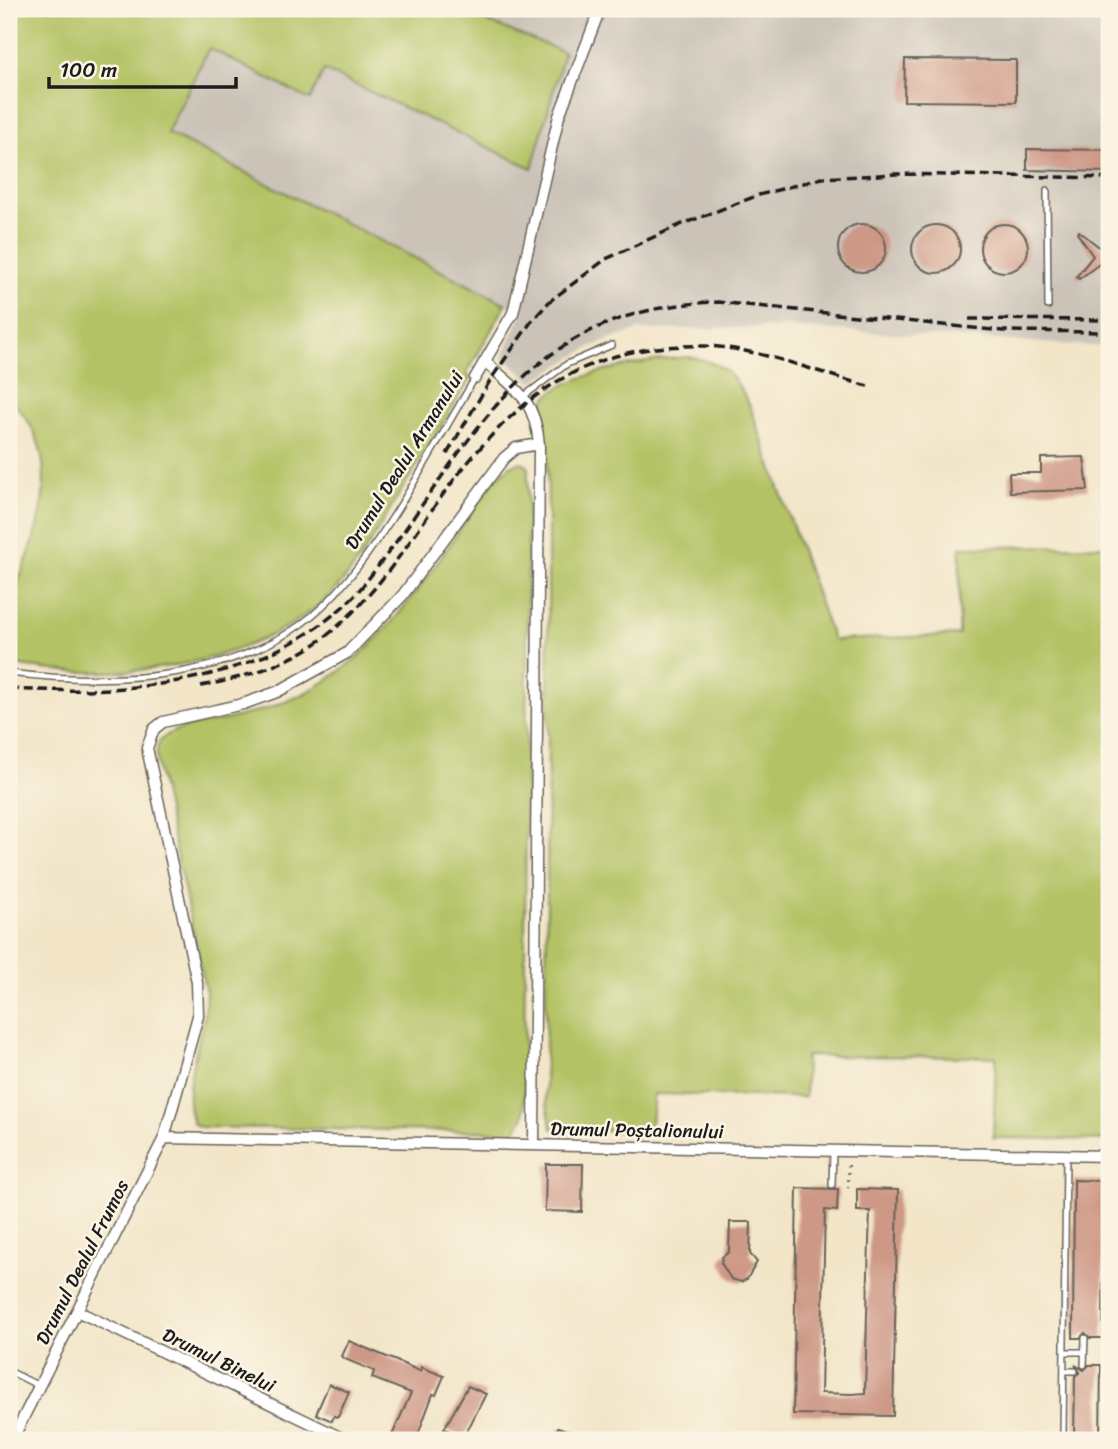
<svg xmlns="http://www.w3.org/2000/svg" width="1118" height="1449" font-family="Sriracha,sans-serif">
<style>
.industrial{fill:#cbc3b8}
.green{fill:#b3c265;stroke:#686f40;stroke-width:2}
.building{fill:#ce9886}
.lines{fill:none;stroke-linecap:round;stroke-linejoin:round}
.service-casing{stroke:#676258;stroke-width:8}
.minor-casing{stroke:#676258;stroke-width:13}
.path{stroke:#676258;stroke-width:2.5;stroke-dasharray:2 5;stroke-linecap:butt}
.service{stroke:#fff;stroke-width:5}
.minor{stroke:#fff;stroke-width:10}
.rail{stroke:#1c1c1c;stroke-width:3.5;stroke-dasharray:10 5;stroke-linecap:butt}
.labels{text-anchor:middle;dominant-baseline:central;stroke-width:5;stroke-linejoin:round;paint-order:stroke}
.street-label{font-size:19px;fill:#1c1c1c;stroke:#fcf5e5}
</style>
<rect width="100%" height="100%" fill="#fcf5e5"/>
<filter id="ink" filterUnits="userSpaceOnUse"><feTurbulence type="fractalNoise" baseFrequency=".0143" numOctaves="2"/><feDisplacementMap in="SourceGraphic" scale="14" xChannelSelector="R" yChannelSelector="G"/><feConvolveMatrix kernelMatrix="1 2 1 2 8 2 1 2 1" color-interpolation-filters="sRGB"/></filter>
<filter id="wash" filterUnits="userSpaceOnUse"><feTurbulence type="fractalNoise" baseFrequency=".00686" numOctaves="4" result="noise"/><feDisplacementMap in="SourceGraphic" scale="28" xChannelSelector="R" yChannelSelector="G"/><feGaussianBlur stdDeviation="1.57" result="paint"/><feColorMatrix in="noise" values="0 0 0 0 0 0 0 0 0 0 0 0 0 0 0 0 0 1.4 0 .05"/><feComposite in="paint" operator="in"/></filter>
<g filter="url(#wash)">
<rect width="100%" height="100%" fill="#f2e5c8"/>
<path class="industrial" d="M455,9H1109V347L783,327L638,330L592,346L532,382L503,357L522,312L167,133L210,48L309,100L323,70L532,168L564,53Z"/>
<path class="green" d="M9,9H455L564,52L532,168L324,70L310,100L209,48L167,133L506,304L467,373L470,379C444,421 418,464 392,506C374,536 357,569 331,594C268,654 168,674 83,672C58,672 33,667 9,665C9,645 5,620 9,600C10,591 17,584 21,575C44,517 63,447 9,399Z
M690,357C727,364 733,374 750,406L833,640L959,635L960,547L1109,546V1140L993,1138L996,1057L806,1056L805,1097L654,1094L650,1132L552,1129L545,1096C547,911 549,726 548,540C548,503 548,466 546,429C546,420 539,407 545,399C566,372 658,359 690,357Z
M522,462L527,465L528,470L524,1116L515,1132L199,1127L193,1123C178,1079 207,1036 206,992L158,768C157,759 154,745 163,738C178,725 210,724 229,719C255,712 281,705 305,693C391,649 439,555 495,480L510,466Z"/>
<g id="blocks">
<path class="building" d="M905,59L1016,60V102L904,101Z
M1027,149L1109,150V172L1027,170Z
M980 248a24 24 0 1 1 48 0a24 24 0 1 1-48 0Z
M838 248a24 24 0 1 1 48 0a24 24 0 1 1-48 0Z
M912 249a24 24 0 1 1 48 0a24 24 0 1 1-48 0Z
M1079,231L1103,250L1109,242V269L1102,262L1079,279L1076,277L1093,256L1077,233Z
M1084,457L1088,490L1010,492L1009,473H1041V458Z
M546,1164H583L582,1212L545,1211Z
M1074,1180L1104,1181L1103,1338H1090L1085,1333L1080,1338H1073Z
M797,1188L838,1189L837,1211L825,1210L821,1393L852,1394L865,1393L868,1274L870,1211H857V1189L898,1190L893,1416L793,1414Z
M730,1222H751L750,1254L757,1262L747,1279L741,1282L731,1279L721,1263L722,1257L729,1252Z
M349,1341L420,1371L421,1367L444,1376L436,1395L433,1394L416,1440H390L411,1393L372,1378L374,1371L345,1359L342,1356Z
M1075,1365L1084,1370L1089,1365H1101L1100,1440H1074L1075,1376L1080,1372Z
M329,1384L349,1392L338,1417L334,1416L332,1421L316,1414Z
M468,1386L486,1394L464,1437L444,1429Z
M558,1427L591,1440H553Z"/>
</g>
</g>
<g filter="url(#ink)">
<use href="#blocks" fill-opacity="0" stroke="#676258" stroke-width="2"/>
<g class="lines">
<g class="service-casing">
<path id="service" d="M1047,190L1048,306
M524,396L567,364L612,345
M9,673C115,686 249,682 329,600C385,543 433,448 475,378
M832,1185L833,1151
M1064,1352H1084
M1084,1365L1085,1338
M9,1371L39,1386
M1064,1371H1075
M1063,1439L1066,1155"/>
</g>
<g class="minor-casing">
<path id="minor" d="M485,362C516,389 535,399 539,444L534,1145
M475,378L513,313L559,116L600,9
M164,1138L1109,1156
M77,1311L346,1440
M12,1440L164,1138L198,1016L197,982L147,748L154,729L163,722L243,704L277,692L347,653L402,596L504,458L516,448L539,444"/>
</g>
<path class="path" d="M848,1188L849,1161"/>
<use href="#service" class="service"/>
<use href="#minor" class="minor"/>
<path class="rail" d="M969,319L1109,320
M447,454L491,379L531,322L550,301L606,259L680,225L759,195L822,178L897,174L1109,178
M201,686C247,677 294,663 331,632C371,599 400,556 429,514C500,413 571,342 704,346C760,348 814,372 868,386
M9,689C128,695 268,685 356,594C469,458 511,308 718,302L1003,331L1109,332"/>
</g>
</g>
<g class="labels">
<g class="street-label">
<text transform="translate(404 460) rotate(-58)">Drumul Dealul Armanului</text>
<text transform="translate(637 1130) rotate(1)">Drumul Poștalionului</text>
<text transform="translate(82 1262) rotate(-63)">Drumul Dealul Frumos</text>
<text transform="translate(219 1360) rotate(26)">Drumul Binelui</text>
</g>
</g>
<rect width="1118" height="1449" fill="none" stroke="#fcf5e5" stroke-width="35"/>
<path d="M49 77v10h187v-10" fill="none" stroke="#1c1c1c" stroke-width="3.5"/>
<text x="60" y="77" font-size="21" fill="#1c1c1c" stroke="#fcf5e5" stroke-width="5" paint-order="stroke">100 m</text>
</svg>
